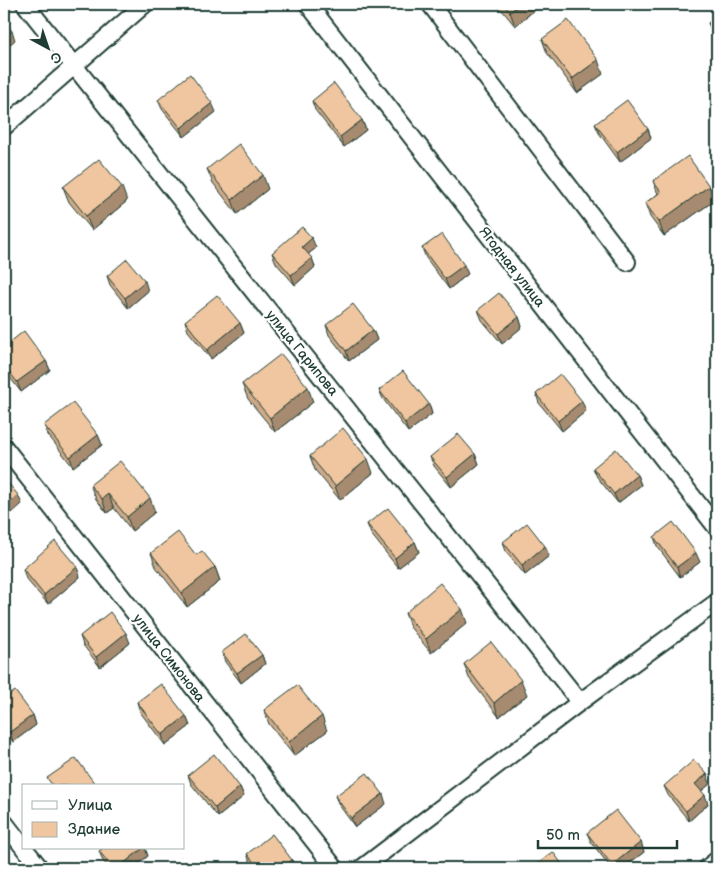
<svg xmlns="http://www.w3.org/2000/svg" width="721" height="872" font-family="'Balsamiq Sans',sans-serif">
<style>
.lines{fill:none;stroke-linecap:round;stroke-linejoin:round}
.street-casing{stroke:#1f3d34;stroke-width:20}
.street{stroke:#fff;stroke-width:16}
.wall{fill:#ceaa89;stroke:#1f3d34}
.shaded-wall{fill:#a78b6f;stroke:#1f3d34}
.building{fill:#efc69f;stroke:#1f3d34}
.labels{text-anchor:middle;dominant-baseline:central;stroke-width:4.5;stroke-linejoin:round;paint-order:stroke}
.street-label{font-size:14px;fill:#1f3d34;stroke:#fff}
</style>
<rect width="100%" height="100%" fill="#fff"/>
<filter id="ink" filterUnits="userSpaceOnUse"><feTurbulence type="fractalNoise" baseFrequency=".02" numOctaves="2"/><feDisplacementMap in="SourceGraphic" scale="10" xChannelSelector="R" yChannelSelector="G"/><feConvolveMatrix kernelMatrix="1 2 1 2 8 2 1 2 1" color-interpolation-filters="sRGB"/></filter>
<g filter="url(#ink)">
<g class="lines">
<g class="street-casing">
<path id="street" d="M25,4L580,702
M308,4L717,528
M430,4L627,262
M4,127L145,4
M4,447L335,868
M4,822L24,848
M24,848L40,868
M362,868L580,702L717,602
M707,868L717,860"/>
</g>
<use href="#street" class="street"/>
</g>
<path class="wall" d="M497,4H542L515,26Z
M717,15V39L712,32L708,23Z
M542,39L603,74L577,93L547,53Z
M158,100L216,112L184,137L162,109Z
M312,101L362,120L366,130L344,147L315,110Z
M595,124L648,129L651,138L620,162L599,133Z
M207,169L268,189L237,214L213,183Z
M653,181L709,186L715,200L664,236L650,217L645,203L658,194Z
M63,187L127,201L92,230L69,202Z
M316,248L308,254L312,258L315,267L295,285L276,263L272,253Z
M422,248L468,274L449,289L426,258Z
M107,276L148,291L128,308L110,285Z
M478,310L519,317L522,327L502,344L482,320Z
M185,321L240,323L244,333L211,359L188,331Z
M326,325L373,330L377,340L349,361L329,335Z
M4,347L46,361L50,370L21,392L4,370Z
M242,384L313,402L275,432L248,399Z
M379,390L429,404L432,414L408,432L383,399Z
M536,394L586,411L562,431L539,403Z
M44,425L98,435L102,445L73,467L48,435Z
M475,454L479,464L451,487L434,466L430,457Z
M310,456L373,473L340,500L315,470Z
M593,468L637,475L641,485L618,503L597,477Z
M90,485L155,512L132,531L114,508L107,513L96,499Z
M367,524L415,542L419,552L398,568L371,534Z
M654,537L700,562L680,577L657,546Z
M503,542L549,556L525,575L506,552Z
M151,553L196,555L215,567L220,581L187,607L156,567Z
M77,567L80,577L48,604L26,579L23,569Z
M405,613L467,623L431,653L410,627Z
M80,636L130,643L100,667L83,645Z
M222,652L262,655L265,664L241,683L225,662Z
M464,664L527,695L499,717L469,678Z
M4,699L33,715L36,725L13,742L4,729Z
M137,702L186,716L190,726L165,745L140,712Z
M264,710L327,731L294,756L269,724Z
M707,774L710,784L701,791L708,804L689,821L668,795L664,786Z
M188,775L240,787L244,796L218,817L191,784Z
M335,796L386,804L355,827L339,805Z
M587,833L641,842L644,852L623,868H611L591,842Z
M103,848H145L148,856L133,868H109L103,861L99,851Z
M247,854L292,860L296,868H254L251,864Z"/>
<path class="shaded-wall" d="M80,4H86L81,7Z
M520,4H542L515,26L510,12Z
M12,31L15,40L4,50V37Z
M598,60L603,74L577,93L572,79Z
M212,103L216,112L184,137L181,128Z
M362,120L366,130L344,147L340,137Z
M648,129L651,138L620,162L617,152Z
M263,175L268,189L237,214L232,200Z
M709,186L715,200L664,236L659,222Z
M122,187L127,201L92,230L86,216Z
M312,238L316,248L306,256L302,247Z
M312,258L315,267L295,285L291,275Z
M464,265L468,274L449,289L445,279Z
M145,281L148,291L128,308L125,298Z
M519,317L522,327L502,344L498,334Z
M240,323L244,333L211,359L207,350Z
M373,330L377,340L349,361L346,351Z
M46,361L50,370L21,392L17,382Z
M308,387L313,402L275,432L270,418Z
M582,401L586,411L562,431L558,421Z
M429,404L432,414L408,432L405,423Z
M98,435L102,445L73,467L70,457Z
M475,454L479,464L451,487L447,477Z
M368,459L373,473L340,500L335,486Z
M637,475L641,485L618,503L614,494Z
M108,494L114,508L107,513L102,499Z
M18,495L22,504L4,520V507Z
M150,498L155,512L132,531L127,517Z
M415,542L419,552L398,568L395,558Z
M545,546L549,556L525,575L522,565Z
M696,553L700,562L680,577L677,567Z
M77,567L80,577L48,604L44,595Z
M215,567L220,581L187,607L182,593Z
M462,609L467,623L431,653L426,639Z
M126,633L130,643L100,667L96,657Z
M262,655L265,664L241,683L237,673Z
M521,680L527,695L499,717L494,703Z
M33,715L36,725L13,742L10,732Z
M186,716L190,726L165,745L162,735Z
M322,716L327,731L294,756L289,742Z
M707,774L710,784L699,793L695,784Z
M240,787L244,796L218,817L215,808Z
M383,794L386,804L355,827L351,818Z
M705,795L708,804L689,821L686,811Z
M641,842L644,852L623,868H614L612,865Z
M143,848H145L148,856L133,868H118Z
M292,860L296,868H282Z"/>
<path class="building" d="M503,4H520L510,12Z
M717,15V34L708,23Z
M568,20L598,60L572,79L542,39Z
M4,21L12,31L4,37Z
M190,74L212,103L181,128L158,100Z
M334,83L362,120L340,137L312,101Z
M627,100L648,129L617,152L595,124Z
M239,144L263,175L232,200L207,169Z
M688,156L709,186L659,222L645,203L661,192L653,181Z
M99,159L122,187L86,216L63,187Z
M302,227L312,238L302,247L312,258L291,275L272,253Z
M442,234L464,265L445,279L422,248Z
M127,259L145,281L125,298L107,276Z
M499,293L519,317L498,334L478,310Z
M217,295L240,323L207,350L185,321Z
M353,304L373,330L346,351L326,325Z
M24,331L46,361L17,382L4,365V347Z
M281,354L308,387L270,418L242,384Z
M403,371L429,404L405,423L379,390Z
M560,374L582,401L558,421L536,394Z
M73,403L98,435L70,457L44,425Z
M343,428L368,459L335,486L310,456Z
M458,434L475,454L447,477L430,457Z
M616,449L637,475L614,494L593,468Z
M120,461L150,498L127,517L108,494L102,499L90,485Z
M4,478L18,495L4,507Z
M388,508L415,542L395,558L367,524Z
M673,522L696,553L677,567L654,537Z
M527,523L545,546L522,565L503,542Z
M178,532L196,555L202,551L215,567L182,593L151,553Z
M55,541L77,567L44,595L23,569Z
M440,583L462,609L426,639L405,613Z
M110,612L126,633L96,657L80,636Z
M246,634L262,655L237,673L222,652Z
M491,642L521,680L494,703L464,664Z
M161,684L186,716L162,735L137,702Z
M297,685L322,716L289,742L264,710Z
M15,691L33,715L10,732L4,724V699Z
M214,754L240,787L215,808L188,775Z
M76,758L95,784L92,786H53L47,778Z
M694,760L707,774L695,784L705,795L686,811L664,786Z
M367,773L383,794L351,818L335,796Z
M616,810L641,842L612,865L587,833Z
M272,834L292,860L282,868H259L247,854Z
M103,848H143L118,868H113L99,851Z
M553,852L565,868H532Z"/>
</g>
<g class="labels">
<g class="street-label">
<text transform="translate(512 267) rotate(52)">Ягодная улица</text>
<text transform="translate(302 353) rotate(51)">улица Гарипова</text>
<text transform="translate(169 658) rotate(52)">улица Симонова</text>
</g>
</g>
<rect width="721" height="872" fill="none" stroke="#fff" stroke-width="20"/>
<rect x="10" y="10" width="701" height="852" fill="none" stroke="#1f3d34" stroke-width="2" filter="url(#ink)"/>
<rect x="22" y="784" width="162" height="65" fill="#ffffff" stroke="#a5b1ae"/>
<rect x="32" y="801" width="25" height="8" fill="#ffffff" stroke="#a5b1ae"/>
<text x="68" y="810" font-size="15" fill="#1f3d34">Улица</text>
<rect x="32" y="822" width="25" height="15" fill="#efc69f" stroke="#a5b1ae"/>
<text x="68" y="834" font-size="15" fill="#1f3d34">Здание</text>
<g transform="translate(48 48) rotate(140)" stroke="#ffffff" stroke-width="4" paint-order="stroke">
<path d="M0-4L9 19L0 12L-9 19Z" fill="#1f3d34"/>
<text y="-8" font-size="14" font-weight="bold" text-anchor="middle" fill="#1f3d34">С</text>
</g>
<path d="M538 840v8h139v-8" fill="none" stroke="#1f3d34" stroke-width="2.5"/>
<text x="546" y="840" font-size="15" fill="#1f3d34" stroke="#ffffff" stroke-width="4" paint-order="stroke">50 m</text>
</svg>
